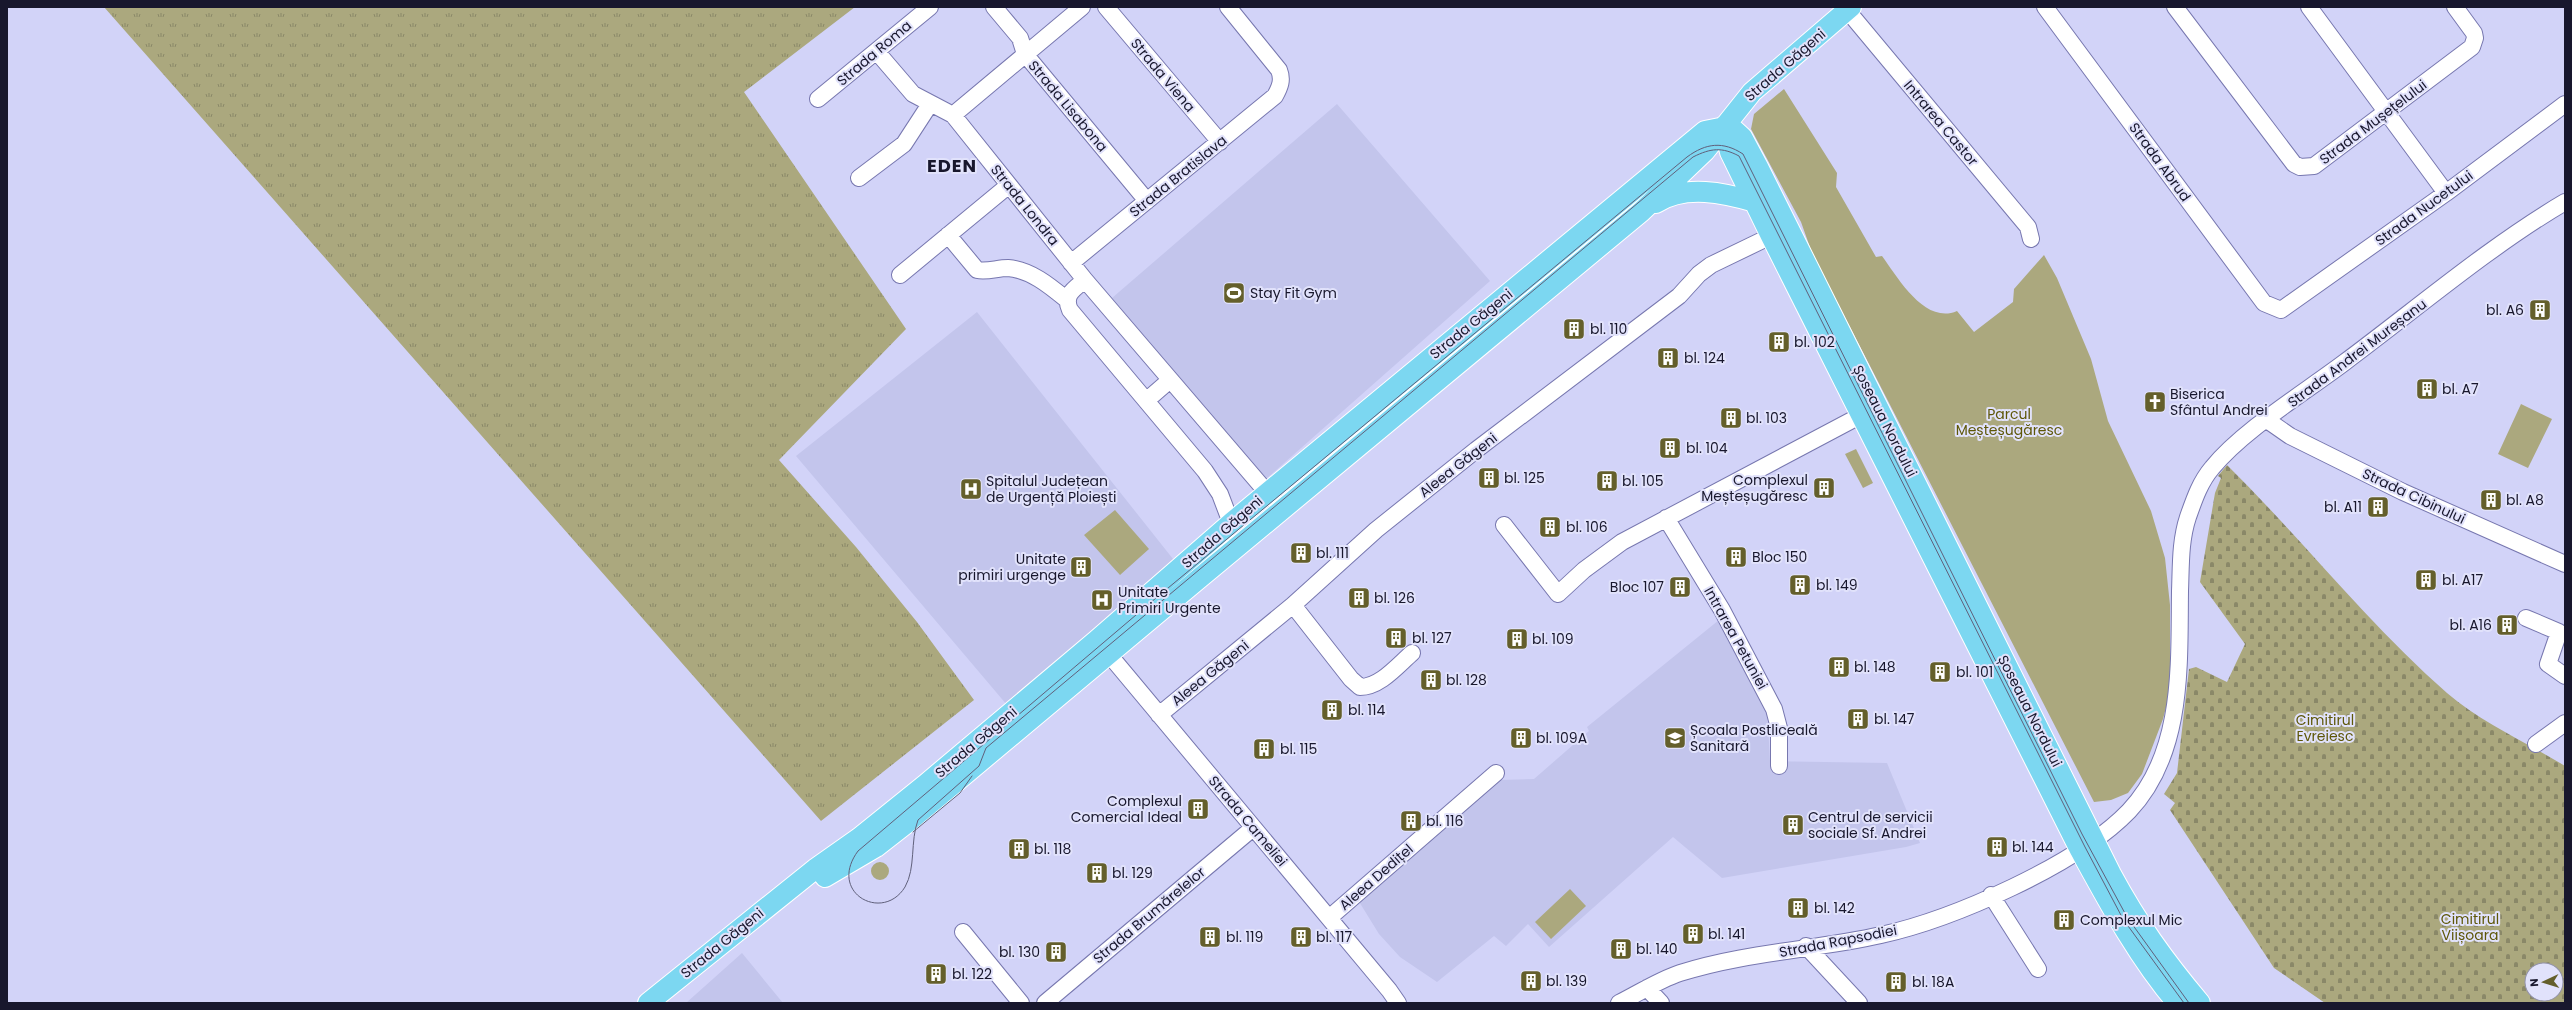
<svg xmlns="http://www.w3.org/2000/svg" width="2572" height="1010" font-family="Poppins,sans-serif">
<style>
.built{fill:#c3c5ec}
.grass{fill:url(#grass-tufts)}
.cemetery{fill:url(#cemetery-stones);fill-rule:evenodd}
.green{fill:#aba87e}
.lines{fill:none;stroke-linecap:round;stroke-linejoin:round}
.minor-casing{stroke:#7777af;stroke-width:18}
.major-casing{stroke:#fff;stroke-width:22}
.minor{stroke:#fff;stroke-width:16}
.major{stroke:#7cd7f1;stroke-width:20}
.tram{stroke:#60607b;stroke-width:1}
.labels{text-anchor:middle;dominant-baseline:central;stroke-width:4;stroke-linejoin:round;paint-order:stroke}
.street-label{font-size:14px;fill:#18172d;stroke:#e1e2fb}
.poi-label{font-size:14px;fill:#18172d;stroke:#e1e2fb;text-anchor:start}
.park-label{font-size:14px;fill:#5e5708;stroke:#e1e2fb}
.district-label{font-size:18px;font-weight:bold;letter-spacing:1px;fill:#18172d;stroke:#e1e2fb}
</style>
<defs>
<pattern id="grass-tufts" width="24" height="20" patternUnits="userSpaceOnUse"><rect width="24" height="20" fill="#aba87e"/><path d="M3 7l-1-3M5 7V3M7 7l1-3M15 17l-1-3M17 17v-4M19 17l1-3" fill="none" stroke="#8a8868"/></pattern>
<pattern id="cemetery-stones" width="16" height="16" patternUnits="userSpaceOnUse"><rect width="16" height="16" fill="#aba87e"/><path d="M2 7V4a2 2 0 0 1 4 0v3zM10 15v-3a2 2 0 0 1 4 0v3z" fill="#8a8868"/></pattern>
</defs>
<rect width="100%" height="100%" fill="#d2d3f8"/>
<path class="built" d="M1337,104L1490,281L1266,479L1112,298Z
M977,312L1177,564L1007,705L796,456Z
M1719,620L1767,706L1770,761L1887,763L1920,843L1906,847L1722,878L1673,837L1549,947L1528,924L1506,946L1494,936L1437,982L1400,957L1379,934L1358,900L1447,827L1500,780L1534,779L1589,731L1587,727Z
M742,953L783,1003H686Z"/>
<path class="grass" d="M104,7H855L744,92L906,329L779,460L856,547L917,622L974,700L821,821Z"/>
<path class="cemetery" d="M2227,465C2302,539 2367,623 2447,693C2482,723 2526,742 2565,766V1003H2325L2274,968L2170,810L2175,803L2164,794L2177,773L2189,669L2196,667L2227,682L2245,644L2200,582L2215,493L2221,478L2218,476ZM2532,970H2556V994H2532Z"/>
<path class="green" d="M1784,89L1837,173L1836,187L1876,257L1882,256C1898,278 1925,325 1957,311L1974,332L2013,302L2014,289L2044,255L2057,278L2091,359L2108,421L2151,511L2165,558L2170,605V692L2163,719L2142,774L2128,793L2111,800L2094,802L1812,253L1801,222L1751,129L1754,114Z
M2521,404L2552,419L2528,468L2498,454Z
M1856,449L1873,483L1863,488L1845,454Z
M1115,510L1149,549L1120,575L1084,535Z
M871 871a9 9 0 1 1 18 0a9 9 0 1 1-18 0Z
M1570,889L1586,906L1551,939L1535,922Z"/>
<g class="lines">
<g class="minor-casing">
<path id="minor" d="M994,7L1020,38L1025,54L1147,201
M1106,7L1220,142
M2045,7L2264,303L2281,310L2446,193L2565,104
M2175,7L2294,164L2300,167L2314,166L2472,47L2475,38L2474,33L2455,7
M2309,7L2446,193
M1847,10L2028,227L2031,239
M877,52L913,94L953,115L1085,280L1282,510
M818,99L930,7
M953,115L1082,7
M859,178L904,144L930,104
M948,235L977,270C988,272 997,268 1008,268C1031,270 1050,286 1067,300
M1071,263L1275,96C1280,87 1283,80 1279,70L1228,7
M900,275L1009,185
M1085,280C1074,289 1063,295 1070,310L1205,471L1220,494L1231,523
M1147,400L1170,380
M2267,420L2290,436L2403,492L2565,564
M1666,518L1722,610L1774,709L1779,728V766
M1504,525L1558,594L1584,570L1622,542L1871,410
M1293,605L1351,679L1360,687C1380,687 1397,666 1412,653
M2526,618L2559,632L2548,664L2565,676
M1102,646L1389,990L1398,1003
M1159,715L1293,605L1376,530L1476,450L1679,296L1699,274L1711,265L1771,236
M2536,744L2565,723
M1991,895L2038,969
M1329,918L1496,773
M963,932L1021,1003
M1806,946L1859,1003
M1647,988L1661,1003
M1045,1003L1253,828
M1619,1003C1639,993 1659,980 1680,973C1746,952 1815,950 1881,935C1953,919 2077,865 2129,811C2184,753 2179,665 2180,591C2181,566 2180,541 2188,517C2194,500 2200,482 2212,468C2243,430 2304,393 2345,362C2415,310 2490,246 2565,202"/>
</g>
<g class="major-casing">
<path id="major" d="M1724,126L1730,152L1771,236L2080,850C2109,903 2138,957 2177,1003
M1656,203C1685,184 1725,193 1755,202
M825,877L876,847L908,822L1196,581L1641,212L1705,151L1752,92L1851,7
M648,1003L815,869L859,838L926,784L1097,640L1231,523L1705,131L1730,126L1742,137L1758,167L2111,874C2138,924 2164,960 2200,1003"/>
</g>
<use href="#minor" class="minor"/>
<use href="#major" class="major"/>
<path class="tram" d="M913,832L960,793L972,776
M2184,1003L2123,919L2085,847L1739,156C1722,147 1711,148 1693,157L986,748L979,766L918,820C910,841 916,868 905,887C883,923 827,893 858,851L1156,598L1687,157C1706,143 1723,141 1743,154L2082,834L2127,917L2189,1003"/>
</g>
<defs>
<g id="stadium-square" transform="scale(1.15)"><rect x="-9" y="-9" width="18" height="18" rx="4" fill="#645f2b" stroke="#e1e2fb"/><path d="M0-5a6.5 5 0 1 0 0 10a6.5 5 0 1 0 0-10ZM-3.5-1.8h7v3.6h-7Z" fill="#fff"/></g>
<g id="building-square" transform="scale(1.15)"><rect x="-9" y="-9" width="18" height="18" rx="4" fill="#645f2b" stroke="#e1e2fb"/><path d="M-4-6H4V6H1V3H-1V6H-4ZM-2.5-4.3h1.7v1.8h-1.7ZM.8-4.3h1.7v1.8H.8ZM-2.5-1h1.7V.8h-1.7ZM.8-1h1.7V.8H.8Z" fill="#fff"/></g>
<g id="church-square" transform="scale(1.15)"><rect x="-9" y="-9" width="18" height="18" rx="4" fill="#645f2b" stroke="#e1e2fb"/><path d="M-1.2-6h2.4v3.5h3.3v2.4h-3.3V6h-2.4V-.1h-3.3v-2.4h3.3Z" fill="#fff"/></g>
<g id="hospital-square" transform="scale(1.15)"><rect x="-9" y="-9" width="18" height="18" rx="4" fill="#645f2b" stroke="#e1e2fb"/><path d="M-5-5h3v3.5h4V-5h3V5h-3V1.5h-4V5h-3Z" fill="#fff"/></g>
<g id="school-square" transform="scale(1.15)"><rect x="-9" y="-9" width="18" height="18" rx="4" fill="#645f2b" stroke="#e1e2fb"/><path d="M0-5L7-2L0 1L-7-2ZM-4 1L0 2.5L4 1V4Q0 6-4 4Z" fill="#fff"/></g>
</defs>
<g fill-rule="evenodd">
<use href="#stadium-square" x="1234" y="293"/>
<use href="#building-square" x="2540" y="310"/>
<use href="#building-square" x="1574" y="329"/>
<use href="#building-square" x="1779" y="342"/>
<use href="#building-square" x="1668" y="358"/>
<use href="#building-square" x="2427" y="389"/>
<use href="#church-square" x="2155" y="402"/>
<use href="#building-square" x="1731" y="418"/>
<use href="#building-square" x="1670" y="448"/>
<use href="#building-square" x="1489" y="478"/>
<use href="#building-square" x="1607" y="481"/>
<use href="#building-square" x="1824" y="488"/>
<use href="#hospital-square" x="971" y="489"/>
<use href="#building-square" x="2491" y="500"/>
<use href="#building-square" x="2378" y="507"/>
<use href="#building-square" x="1550" y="527"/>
<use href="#building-square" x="1301" y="553"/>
<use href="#building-square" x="1736" y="557"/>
<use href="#building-square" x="1081" y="567"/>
<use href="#building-square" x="2426" y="580"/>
<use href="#building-square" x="1800" y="585"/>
<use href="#building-square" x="1680" y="587"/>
<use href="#building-square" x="1359" y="598"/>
<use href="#hospital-square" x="1102" y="600"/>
<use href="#building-square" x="2507" y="625"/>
<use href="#building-square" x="1396" y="638"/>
<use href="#building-square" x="1517" y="639"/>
<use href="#building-square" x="1839" y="667"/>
<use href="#building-square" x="1940" y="672"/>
<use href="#building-square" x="1431" y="680"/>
<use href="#building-square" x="1332" y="710"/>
<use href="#building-square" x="1858" y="719"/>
<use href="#building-square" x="1521" y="738"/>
<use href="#school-square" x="1675" y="738"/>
<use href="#building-square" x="1264" y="749"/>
<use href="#building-square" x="1198" y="809"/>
<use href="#building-square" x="1411" y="821"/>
<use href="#building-square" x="1793" y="825"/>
<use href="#building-square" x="1997" y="847"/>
<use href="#building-square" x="1019" y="849"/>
<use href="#building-square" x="1097" y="873"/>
<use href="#building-square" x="1798" y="908"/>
<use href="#building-square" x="2064" y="920"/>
<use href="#building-square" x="1693" y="934"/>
<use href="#building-square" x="1210" y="937"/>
<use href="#building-square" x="1301" y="937"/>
<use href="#building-square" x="1621" y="949"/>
<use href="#building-square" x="1056" y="952"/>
<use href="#building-square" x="936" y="974"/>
<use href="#building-square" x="1531" y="981"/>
<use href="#building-square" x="1896" y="982"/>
</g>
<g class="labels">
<g class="street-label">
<text transform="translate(874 53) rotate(-40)">Strada Roma</text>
<text transform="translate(1785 65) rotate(-41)">Strada Găgeni</text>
<text transform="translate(1163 75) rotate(50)">Strada Viena</text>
<text transform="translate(1068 106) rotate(50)">Strada Lisabona</text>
<text transform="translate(2373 122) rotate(-37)">Strada Mușețelului</text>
<text transform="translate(1941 123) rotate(50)">Intrarea Castor</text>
<text transform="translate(2160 162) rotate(54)">Strada Abrud</text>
<text transform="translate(1178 176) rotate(-39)">Strada Bratislava</text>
<text transform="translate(1025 205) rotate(51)">Strada Londra</text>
<text transform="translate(2424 208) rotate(-36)">Strada Nucetului</text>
<text transform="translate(1471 324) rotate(-39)">Strada Găgeni</text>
<text transform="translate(2357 353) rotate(-37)">Strada Andrei Mureșanu</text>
<text transform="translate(1885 421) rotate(63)">Șoseaua Nordului</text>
<text transform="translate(1458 465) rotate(-38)">Aleea Găgeni</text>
<text transform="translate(2414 496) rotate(25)">Strada Cibinului</text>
<text transform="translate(1222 532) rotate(-41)">Strada Găgeni</text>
<text transform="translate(1736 638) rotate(61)">Intrarea Petuniei</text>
<text transform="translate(1210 673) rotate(-39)">Aleea Găgeni</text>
<text transform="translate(2030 711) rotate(63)">Șoseaua Nordului</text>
<text transform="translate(976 742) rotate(-40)">Strada Găgeni</text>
<text transform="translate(1248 821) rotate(50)">Strada Cameliei</text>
<text transform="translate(1376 877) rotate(-41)">Aleea Dedițel</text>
<text transform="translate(1149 915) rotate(-40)">Strada Brumărelelor</text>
<text transform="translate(1838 941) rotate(-11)">Strada Rapsodiei</text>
<text transform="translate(722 943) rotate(-39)">Strada Găgeni</text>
</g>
<g class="poi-label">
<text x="1250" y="293">Stay Fit Gym</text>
<text x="2524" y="310" text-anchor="end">bl. A6</text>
<text x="1590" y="329">bl. 110</text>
<text x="1794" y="342">bl. 102</text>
<text x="1684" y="358">bl. 124</text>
<text x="2442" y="389">bl. A7</text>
<text x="2170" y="394">Biserica<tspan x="2170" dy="16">Sfântul Andrei</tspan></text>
<text x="1746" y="418">bl. 103</text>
<text x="1686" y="448">bl. 104</text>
<text x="1504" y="478">bl. 125</text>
<text x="1808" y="480" text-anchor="end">Complexul<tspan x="1808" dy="16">Meșteșugăresc</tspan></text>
<text x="986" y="481">Spitalul Județean<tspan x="986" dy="16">de Urgență Ploiești</tspan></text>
<text x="1622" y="481">bl. 105</text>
<text x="2506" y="500">bl. A8</text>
<text x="2362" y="507" text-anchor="end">bl. A11</text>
<text x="1566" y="527">bl. 106</text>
<text x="1316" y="553">bl. 111</text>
<text x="1752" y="557">Bloc 150</text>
<text x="1066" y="559" text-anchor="end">Unitate<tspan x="1066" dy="16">primiri urgenge</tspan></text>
<text x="2442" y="580">bl. A17</text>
<text x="1816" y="585">bl. 149</text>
<text x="1664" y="587" text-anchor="end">Bloc 107</text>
<text x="1118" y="592">Unitate<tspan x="1118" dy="16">Primiri Urgente</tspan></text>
<text x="1374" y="598">bl. 126</text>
<text x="2492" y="625" text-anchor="end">bl. A16</text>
<text x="1412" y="638">bl. 127</text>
<text x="1532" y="639">bl. 109</text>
<text x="1854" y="667">bl. 148</text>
<text x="1956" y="672">bl. 101</text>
<text x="1446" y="680">bl. 128</text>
<text x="1348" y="710">bl. 114</text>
<text x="1874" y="719">bl. 147</text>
<text x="1690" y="730">Școala Postliceală<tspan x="1690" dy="16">Sanitară</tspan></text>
<text x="1536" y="738">bl. 109A</text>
<text x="1280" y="749">bl. 115</text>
<text x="1182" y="801" text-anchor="end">Complexul<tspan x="1182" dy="16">Comercial Ideal</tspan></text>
<text x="1808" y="817">Centrul de servicii<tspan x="1808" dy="16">sociale Sf. Andrei</tspan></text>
<text x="1426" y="821">bl. 116</text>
<text x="2012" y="847">bl. 144</text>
<text x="1034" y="849">bl. 118</text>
<text x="1112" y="873">bl. 129</text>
<text x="1814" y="908">bl. 142</text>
<text x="2080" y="920">Complexul Mic</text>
<text x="1708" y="934">bl. 141</text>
<text x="1226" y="937">bl. 119</text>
<text x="1316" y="937">bl. 117</text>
<text x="1636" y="949">bl. 140</text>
<text x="1040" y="952" text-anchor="end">bl. 130</text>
<text x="952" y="974">bl. 122</text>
<text x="1546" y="981">bl. 139</text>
<text x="1912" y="982">bl. 18A</text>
</g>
<g class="park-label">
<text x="2009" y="414">Parcul<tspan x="2009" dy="16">Meșteșugăresc</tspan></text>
<text x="2325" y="720">Cimitirul<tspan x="2325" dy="16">Evreiesc</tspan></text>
<text x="2470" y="919">Cimitirul<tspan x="2470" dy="16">Viișoara</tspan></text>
</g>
<g class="district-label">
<text x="952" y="165">EDEN</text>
</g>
</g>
<rect width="2572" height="1010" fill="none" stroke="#18172d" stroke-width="16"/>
<g transform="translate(2544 982) rotate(266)"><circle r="19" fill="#e1e2fb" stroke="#9191a9"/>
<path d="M0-3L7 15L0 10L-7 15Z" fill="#645f2b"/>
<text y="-6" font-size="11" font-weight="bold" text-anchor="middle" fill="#18172d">N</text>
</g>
</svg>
